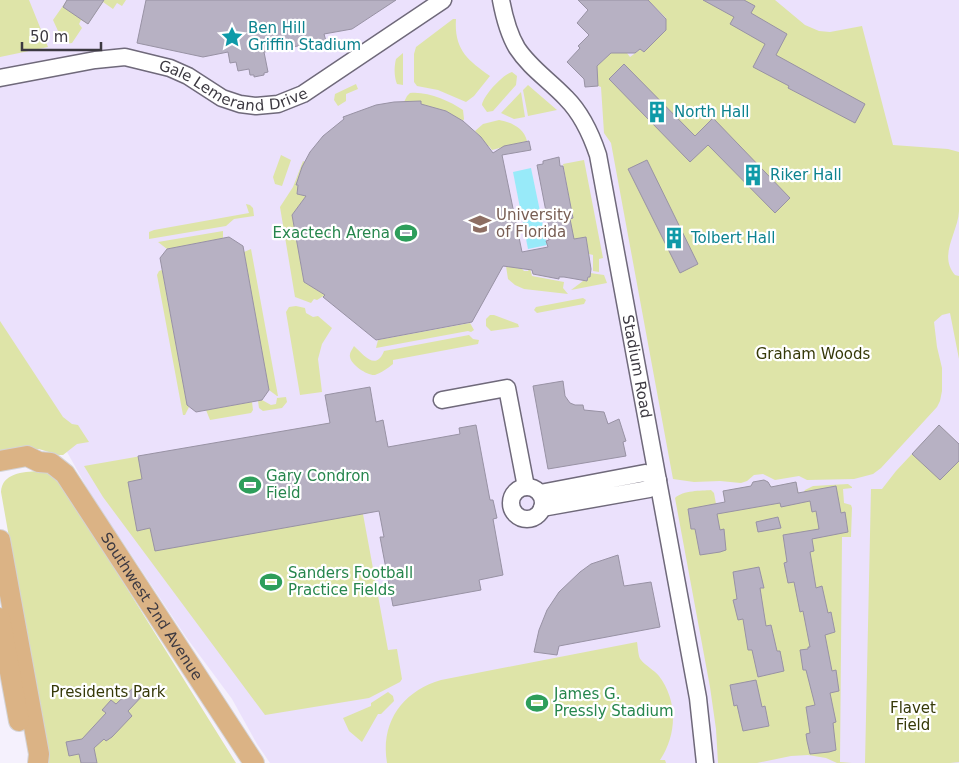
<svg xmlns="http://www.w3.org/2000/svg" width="959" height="763" font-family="'DejaVu Sans',sans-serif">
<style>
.built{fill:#ebe1fc}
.green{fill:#dee4a8}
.water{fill:#98eaf9}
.building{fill:#b7b1c3;stroke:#9892a4}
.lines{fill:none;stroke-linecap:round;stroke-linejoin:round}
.minor-casing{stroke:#6f697a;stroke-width:19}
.major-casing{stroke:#d4d3d5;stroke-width:22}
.minor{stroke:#fff;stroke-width:16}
.major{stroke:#dbb385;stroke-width:20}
.labels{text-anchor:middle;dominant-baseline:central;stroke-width:4.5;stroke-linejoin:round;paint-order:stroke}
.culture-label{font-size:15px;fill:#0d838f;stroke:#fff;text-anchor:start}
.street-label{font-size:15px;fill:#3c3941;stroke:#fff}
.education-label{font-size:15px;fill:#785e54;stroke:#fff;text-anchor:start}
.leisure-label{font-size:15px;fill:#27864d;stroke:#fff;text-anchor:start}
.park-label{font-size:15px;fill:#363908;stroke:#fff}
</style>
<rect width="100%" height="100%" fill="#f5f1fd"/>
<path class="built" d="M0,0H959V763H270L257,744L232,699L186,637L120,538L104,518L67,452L59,455L39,449L0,450Z"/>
<path class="green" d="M0,0H29L48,47L0,57Z
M67,0H126L122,6L117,3L113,9L103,2L88,24L81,20L79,24L82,28L72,43L64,44L53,20Z
M648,0H775L805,25L819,31L830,32L862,26L893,145L948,149L959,152C959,172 959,192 959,211C958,233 938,255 955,275L959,276V359L950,313L942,315L934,322L937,347L942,368V391L940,401L937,407L881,468L873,474L854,479L807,480L799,476L775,480L763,474L754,475L747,481L741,483L720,481L694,482L673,479L611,143L604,133L601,87L598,86L597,66L611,53H627L630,57L666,30V18Z
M453,19H456C454,49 467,60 490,76L474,96L466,102L438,90L417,86L414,82V54L416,47Z
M403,53V85L397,84C394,77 394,67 396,59Z
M512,72L517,76L516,85L493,111L487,112L482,105C483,96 503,74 512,72Z
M356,84L358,89L346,94V101L338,106L334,100L335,94Z
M528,85L557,110L528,116L523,90Z
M521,92L525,117L514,119L501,113Z
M410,93C427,91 450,101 463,110L464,119L463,121L446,111L421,104V101L404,102L407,96Z
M499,120C511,122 524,128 527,141L492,150L489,146H488L475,131L483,124Z
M281,155L291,160L282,186L275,184L273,177Z
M584,160L603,258L599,259V272L593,271V255L589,254L586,237L563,241L570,219L573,218L563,164Z
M303,161L305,162L296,185L307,192L297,191V194L306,196L292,215L304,282L325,295L317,300L314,299L311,303L295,297L280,207L293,187Z
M246,204L250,205L253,208L254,216L234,219L226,226L149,239V232L154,230L249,213Z
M223,231V238L167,249L158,242Z
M251,249L278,396H277L269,390L244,252Z
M506,266L522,269L524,271H528L530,268L532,276L564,282L563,288L568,294L524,289L515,285L508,279Z
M162,270L187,405L189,407L185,415H183L157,275L159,271Z
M590,273L604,275L607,283L571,290L583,281H587Z
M583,298L586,300L584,304L537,313L534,310L536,307Z
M296,306L305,308L306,313L313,317L318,316L332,328L322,344L318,359L322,392L300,395L286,312L289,307Z
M494,315L518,324L519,327L491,331L486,326V319L490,315Z
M0,321L63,417L72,424L78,425L89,442L77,444L63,455H59L39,449L0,450Z
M470,323L474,330L471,332L468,331L376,348L378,340Z
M469,335L473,339L479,340L478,344L393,360V364C388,368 381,373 375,375C368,376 351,365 350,357C349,353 352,350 354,346C363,354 376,372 384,351Z
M286,397L287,402L282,408L263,411L259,408L258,401L262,400L271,405L276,404L277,398Z
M252,402L253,410L251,413L210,420L206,410Z
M341,421L358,515L363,514L388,650L397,649L402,679L400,682L369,698L265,715L103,497L84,466Z
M939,425L959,444V762L950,763H865L871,489H882L896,471Z
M38,471L49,472L58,478L236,763H49L1,492C2,473 23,472 38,471Z
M764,480L768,482L771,487L796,482L800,499L805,490L813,486L848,484L852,487V488L843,489L844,503L851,505L852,508L851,537H842L840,762L852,763H837L826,758L808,755L791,756L757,763H718L716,729L710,687L675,498C683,490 701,491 711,490L714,493L716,504L725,503L723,491L751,486L753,482Z
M637,642C638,647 638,657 641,660C646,666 654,670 659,676C678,701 677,735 660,760H665L666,763H387C380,722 403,691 441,680Z
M388,692L393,696L394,701L381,714H378L362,742L349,731L343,718L371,706V703Z"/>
<path class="water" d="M531,168L547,245L528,249L513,172Z"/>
<path class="building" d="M67,0H104L88,24L63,7Z
M146,0H396L352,29L324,34L326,41L264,52L268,72L264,73V75L254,77V75H250L249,69L238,71L236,62L230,63L228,52L203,57L137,43Z
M578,0H648L666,19V30L644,52L640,49L635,53H611L597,66L598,86L585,87L584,79L567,62L580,48L578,46L589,35L577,23L588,10Z
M703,0H744L755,6L751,13L787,34L776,55L865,104L855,123L788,88L789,86L753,67L765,44L730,24L734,17Z
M624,64L695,136L713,118L790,198L775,213L708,145L690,162L609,79Z
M421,101V104L446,111L463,121L481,137L493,153L504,146L529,141L531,150L502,155L522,252L548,247L546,241L549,240L548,222L537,165L543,164V161L559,157L560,166H563L573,218L570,219L574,239L586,237L591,269L590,277H588L587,281L564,277H559V279L533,274L532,270L503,266L472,322L376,340L323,297L325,295L304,282L292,215L306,196L297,194L298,185H296L302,167L310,152L323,136L344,119L343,117L376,105L394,102Z
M647,160L698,264L680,273L628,169Z
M229,237L243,246L269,390L262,400L196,412L187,405L160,258L167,249Z
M563,381L565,396L570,403L575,405H583L584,410L604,412L608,424L619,419L626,441L623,442L626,456L548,469L533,386Z
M370,387L376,422L383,420L388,447L460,434L459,428L476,425L490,500H493L497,518L493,519L503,575L479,580L481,590L393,606L380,537H384L379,511L155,551L150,528L137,531L128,482L142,479L138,456L330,423L325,395Z
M939,425L959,444V461L940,480L912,454Z
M764,480L768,482L771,487L796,482L798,493L836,486L841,513L845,512L848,532L812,539L814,551L810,552L816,588L822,586L828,613L831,612L835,632L825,635L832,671L836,670L839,691L830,693L836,722L833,723L836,750L829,752L810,754L807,741L806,734L810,733L806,707L815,705L806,670H803L800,650L808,649V647H810L803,611L800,612L794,582L788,583L784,563L787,562L783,535L819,529L816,511L812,512L810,501L781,507L780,503L717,514L720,530L724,529L726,550L720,552L700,555L695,529H691L688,509L725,502L723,491L751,486L753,482Z
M778,517L781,528L758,532L756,522Z
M618,555L624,586L651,582L660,627L559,646L557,655L534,652L539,630L547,610L559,592L580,572L591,564Z
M759,567L764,588H760L766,626L771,625L777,651H780L784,671L758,677L752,650H748L743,619L738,620L733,600L737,599L733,572Z
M756,680L762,707L765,706L769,726L743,731L737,705L734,706L730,685Z
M137,684L145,693L128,711L132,716L112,737L106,741L104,739L94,748L97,763H81L79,754L69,756L66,742L82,739L106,713L102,710L111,700L116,704Z"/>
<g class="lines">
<g class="minor-casing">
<g id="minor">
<path id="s1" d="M501,0C504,16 508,33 517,48C530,68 549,80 566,98C582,114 591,134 598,155L698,698L705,763"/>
<path id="s2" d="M0,78L95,60L125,57L170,68L188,76L222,98L240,104L256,106L278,104L303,94L443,0"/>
<path d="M442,400L507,388L526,487"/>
<circle cx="527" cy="503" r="16"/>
<path d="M540,493L645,473L658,480L649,489L542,508"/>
</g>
</g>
<g class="major-casing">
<g id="major">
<path id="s3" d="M0,461L27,456L39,462L51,463L65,474L254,763"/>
<path d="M0,540L39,754L38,763"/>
<path d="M0,618L19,721"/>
</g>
</g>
<use href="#minor" class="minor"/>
<use href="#major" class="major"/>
</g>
<defs>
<g id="sight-bare" transform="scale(1.725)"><path d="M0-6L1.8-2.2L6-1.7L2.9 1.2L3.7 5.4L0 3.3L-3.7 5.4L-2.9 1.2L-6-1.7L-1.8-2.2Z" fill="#0f9aa8" stroke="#fff" stroke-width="2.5" paint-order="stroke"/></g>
<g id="building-bare" transform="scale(1.725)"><path d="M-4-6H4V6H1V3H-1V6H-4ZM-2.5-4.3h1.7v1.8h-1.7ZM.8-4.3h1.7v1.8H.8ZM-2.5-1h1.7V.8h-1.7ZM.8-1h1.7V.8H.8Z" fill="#0f9aa8" stroke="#fff" stroke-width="2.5" paint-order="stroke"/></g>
<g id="university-bare" transform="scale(1.725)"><path d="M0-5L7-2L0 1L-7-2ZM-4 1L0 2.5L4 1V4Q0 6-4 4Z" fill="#8d6e63" stroke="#fff" stroke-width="2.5" paint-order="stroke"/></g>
<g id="stadium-bare" transform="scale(1.725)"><path d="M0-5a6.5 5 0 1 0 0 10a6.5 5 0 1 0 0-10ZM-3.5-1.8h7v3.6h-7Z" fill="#2e9e5b" stroke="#fff" stroke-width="2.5" paint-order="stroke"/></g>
</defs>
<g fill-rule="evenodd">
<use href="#sight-bare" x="232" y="37"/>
<use href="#building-bare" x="657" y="112"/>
<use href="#building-bare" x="753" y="175"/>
<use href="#university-bare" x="480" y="224"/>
<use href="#stadium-bare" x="406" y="233"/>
<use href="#building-bare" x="674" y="238"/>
<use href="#stadium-bare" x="250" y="485"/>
<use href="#stadium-bare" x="271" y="582"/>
<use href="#stadium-bare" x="537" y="703"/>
</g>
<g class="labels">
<g class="culture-label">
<text x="248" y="28">Ben Hill<tspan x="248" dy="17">Griffin Stadium</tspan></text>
<text x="674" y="112">North Hall</text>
<text x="770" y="175">Riker Hall</text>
<text x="691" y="238">Tolbert Hall</text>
</g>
<g class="street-label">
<text stroke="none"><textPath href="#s2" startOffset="242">Gale Lemerand Drive</textPath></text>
<text stroke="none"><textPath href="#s1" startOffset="402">Stadium Road</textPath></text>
<text stroke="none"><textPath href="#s3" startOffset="229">Southwest 2nd Avenue</textPath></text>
</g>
<g class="education-label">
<text x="496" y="215">University<tspan x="496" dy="17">of Florida</tspan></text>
</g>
<g class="leisure-label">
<text x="390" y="233" text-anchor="end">Exactech Arena</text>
<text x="266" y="476">Gary Condron<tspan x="266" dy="17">Field</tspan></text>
<text x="288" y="573">Sanders Football<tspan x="288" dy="17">Practice Fields</tspan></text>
<text x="554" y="694">James G.<tspan x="554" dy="17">Pressly Stadium</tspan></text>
</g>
<g class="park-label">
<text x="813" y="354">Graham Woods</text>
<text x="108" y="692">Presidents Park</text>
<text x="913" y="708">Flavet<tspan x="913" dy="17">Field</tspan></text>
</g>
</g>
<path d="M22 42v8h79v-8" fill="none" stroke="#3c3941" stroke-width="2.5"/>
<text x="30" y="42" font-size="15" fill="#3c3941" stroke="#ffffff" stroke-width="4" paint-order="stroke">50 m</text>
</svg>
